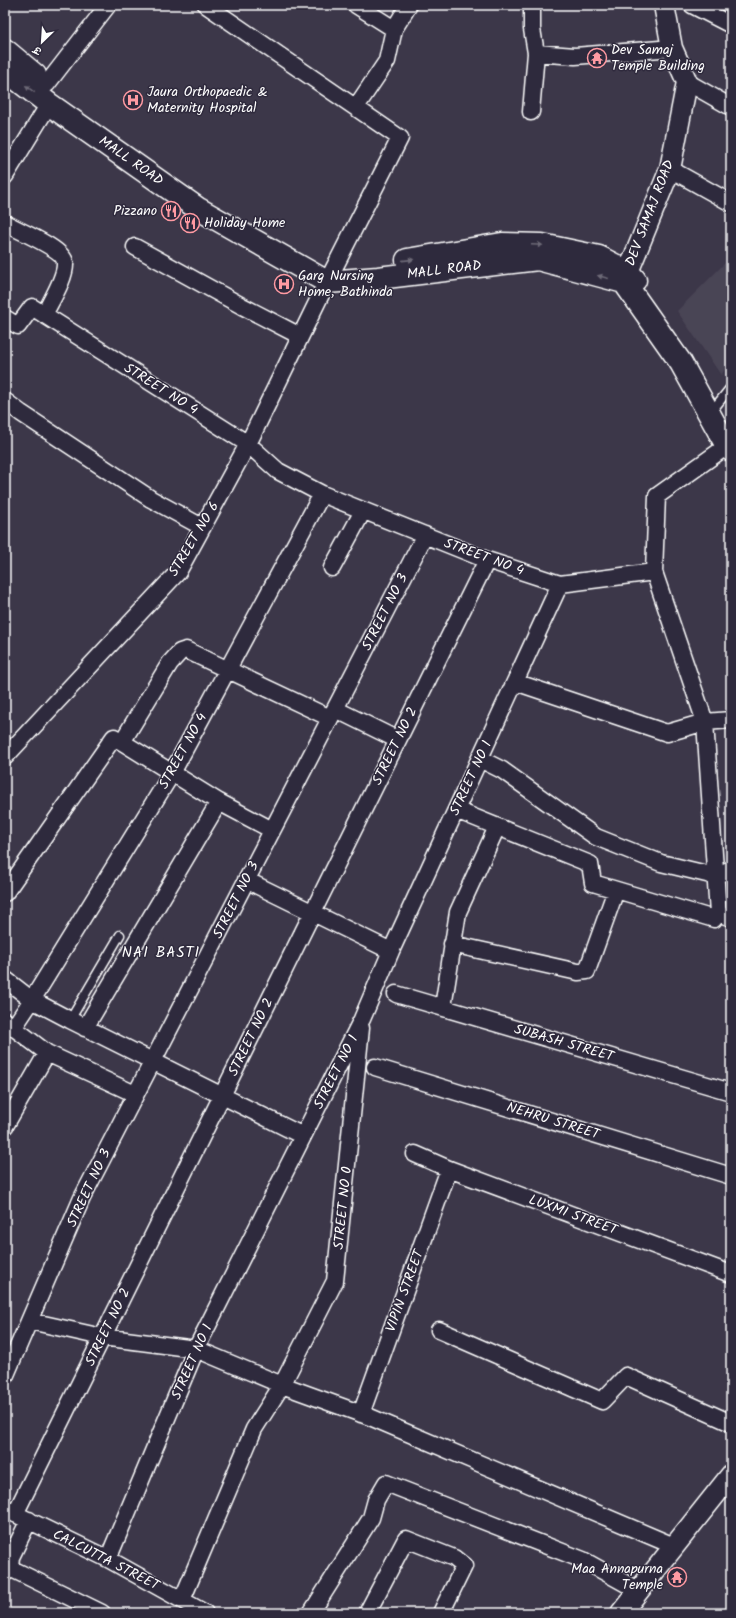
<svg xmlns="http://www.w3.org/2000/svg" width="736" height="1618" font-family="Kalam,'Playpen Sans Deva',sans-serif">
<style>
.built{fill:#494455}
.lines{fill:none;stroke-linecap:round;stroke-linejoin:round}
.service-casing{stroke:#fff;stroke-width:11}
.minor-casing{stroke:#fff;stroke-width:19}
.tertiary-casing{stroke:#fff;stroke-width:23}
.secondary-casing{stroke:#fff;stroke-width:25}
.service{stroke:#2f2a3d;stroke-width:8}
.minor{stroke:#2f2a3d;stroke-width:16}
.tertiary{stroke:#2f2a3d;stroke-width:20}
.secondary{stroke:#2f2a3d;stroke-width:22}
.oneway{fill:#6d6a77}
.labels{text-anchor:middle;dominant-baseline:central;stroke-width:3;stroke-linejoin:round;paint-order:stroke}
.poi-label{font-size:14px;fill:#fff;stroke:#2f2a3d;text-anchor:start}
.street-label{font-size:14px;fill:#fff;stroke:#2f2a3d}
.neighbourhood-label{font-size:15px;letter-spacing:1px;fill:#fff;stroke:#2f2a3d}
</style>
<rect width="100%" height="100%" fill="#3c3749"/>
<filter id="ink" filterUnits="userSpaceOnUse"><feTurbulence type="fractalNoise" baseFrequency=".025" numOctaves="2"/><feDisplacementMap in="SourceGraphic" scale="8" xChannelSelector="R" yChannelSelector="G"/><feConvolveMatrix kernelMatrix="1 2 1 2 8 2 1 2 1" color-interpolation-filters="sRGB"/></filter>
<g filter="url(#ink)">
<path class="built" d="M731,257V361L721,375L677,311Z"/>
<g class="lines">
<g class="service-casing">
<path id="service" d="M711,412L731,387
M70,1020L120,935"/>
</g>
<g class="minor-casing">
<path id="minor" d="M356,5L394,29
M692,5L731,25
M536,53L575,56L672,48
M687,82L731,107
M47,84L108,5
M356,107L387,61L394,29L409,5
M531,112L536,53L532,29V9
M670,169L731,203
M5,176L49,104
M5,223C17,230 65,249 65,263C66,278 50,302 44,315
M135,247L242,306L300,336
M5,318L18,326L32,307L248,444L278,471L322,494L487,560L560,584L654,572
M5,401L21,413L151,499L202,527
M727,446L657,496L654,572L705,722L731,720
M332,568L363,511
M515,682L667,733L705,722L718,913
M335,709L398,740
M122,742L170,663L180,652L186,650L330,718
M5,757L178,572L248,444L327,282L400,138L206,5
M480,759L502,770L596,837L661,863L715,876L731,869
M456,810L590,864L593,883L714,919L718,913L731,918
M246,880L391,951
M5,893L114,737L219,802L272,830
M452,944L578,972L587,971L616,890
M5,979L32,1000L70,1020L303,1136
M396,994L731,1092
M443,1007L458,912L497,827
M5,1021L47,1053
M14,1027L32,1000L172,773L322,494
M85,1028L219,802
M375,1067L731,1176
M5,1126L47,1053L135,1094
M415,1154L449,1169L731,1274
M30,1321L102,1337L196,1349L282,1385L370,1417L674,1546
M439,1330L602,1401L626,1376L731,1423
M5,1377L82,1198L425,535
M361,1414L449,1169
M5,1509L108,1559L205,1613
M15,1514L487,560
M108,1559L196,1349L362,1019L391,951L560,584
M10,1568L102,1613
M5,1573L10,1568L11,1557L29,1520
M182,1600L254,1429L282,1385L335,1281L361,1028
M311,1613L371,1518L376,1500L386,1483L583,1560L639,1591
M367,1613L406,1539L454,1558L464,1566L441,1613"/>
</g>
<g class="tertiary-casing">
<path id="tertiary" d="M624,282L670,169L687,82L672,48L664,5
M621,1613L731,1475"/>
</g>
<g class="secondary-casing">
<path id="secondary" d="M5,50L35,75
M5,70L49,104L197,208L327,282L378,278L538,259L624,282L681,363L727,446L731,450
M407,260L502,244L542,245L599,257L628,272L635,280"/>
</g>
<use href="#service" class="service"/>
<use href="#minor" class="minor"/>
<use href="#tertiary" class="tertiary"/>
<use href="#secondary" class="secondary"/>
</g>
<defs><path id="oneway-solid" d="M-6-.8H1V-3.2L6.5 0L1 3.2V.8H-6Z"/></defs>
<g class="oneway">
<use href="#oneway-solid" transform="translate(30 89) rotate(-142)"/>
<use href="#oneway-solid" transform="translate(537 245) rotate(3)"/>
<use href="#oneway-solid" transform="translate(408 260) rotate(-6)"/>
<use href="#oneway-solid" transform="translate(603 277) rotate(-165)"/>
</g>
</g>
<defs>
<g id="temple-ring" transform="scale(1)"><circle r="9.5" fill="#2f2a3d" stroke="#ff9aa2" stroke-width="1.5"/><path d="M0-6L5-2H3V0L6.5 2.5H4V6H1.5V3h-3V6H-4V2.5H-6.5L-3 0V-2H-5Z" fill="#ff9aa2"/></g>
<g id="hospital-ring" transform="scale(1)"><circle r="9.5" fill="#2f2a3d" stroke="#ff9aa2" stroke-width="1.5"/><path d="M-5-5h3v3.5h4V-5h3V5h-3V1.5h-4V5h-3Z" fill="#ff9aa2"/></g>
<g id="restaurant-ring" transform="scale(1)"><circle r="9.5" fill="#2f2a3d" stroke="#ff9aa2" stroke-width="1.5"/><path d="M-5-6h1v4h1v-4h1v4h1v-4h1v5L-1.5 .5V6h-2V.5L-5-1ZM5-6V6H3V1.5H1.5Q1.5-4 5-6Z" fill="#ff9aa2"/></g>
</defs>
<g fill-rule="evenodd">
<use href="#temple-ring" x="597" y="58"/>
<use href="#hospital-ring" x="133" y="100"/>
<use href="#restaurant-ring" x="171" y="211"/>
<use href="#restaurant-ring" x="190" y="223"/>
<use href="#hospital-ring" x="284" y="284"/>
<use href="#temple-ring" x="677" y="1577"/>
</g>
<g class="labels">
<g class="poi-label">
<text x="611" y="50">Dev Samaj<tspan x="611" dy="16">Temple Building</tspan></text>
<text x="147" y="92">Jaura Orthopaedic &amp;<tspan x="147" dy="16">Maternity Hospital</tspan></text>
<text x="157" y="211" text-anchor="end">Pizzano</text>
<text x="204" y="223">Holiday Home</text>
<text x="298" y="276">Garg Nursing<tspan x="298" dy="16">Home, Bathinda</tspan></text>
<text x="663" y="1569" text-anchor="end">Maa Annapurna<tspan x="663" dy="16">Temple</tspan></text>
</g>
<g class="street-label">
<text transform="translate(131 161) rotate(35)">MALL ROAD</text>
<text transform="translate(650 213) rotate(-69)">DEV SAMAJ ROAD</text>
<text transform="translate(444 270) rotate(-7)">MALL ROAD</text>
<text transform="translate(161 389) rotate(32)">STREET NO 4</text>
<text transform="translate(194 539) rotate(-59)">STREET NO 6</text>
<text transform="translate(484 557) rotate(20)">STREET NO 4</text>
<text transform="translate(385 612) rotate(-63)">STREET NO 3</text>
<text transform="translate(395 746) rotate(-64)">STREET NO 2</text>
<text transform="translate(183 751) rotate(-61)">STREET NO 4</text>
<text transform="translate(471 778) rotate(-65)">STREET NO 1</text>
<text transform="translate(236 900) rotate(-63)">STREET NO 3</text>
<text transform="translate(251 1037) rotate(-64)">STREET NO 2</text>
<text transform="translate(564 1043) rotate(16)">SUBASH STREET</text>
<text transform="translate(336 1072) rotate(-63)">STREET NO 1</text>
<text transform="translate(553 1121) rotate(17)">NEHRU STREET</text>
<text transform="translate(89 1188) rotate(-65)">STREET NO 3</text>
<text transform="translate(343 1208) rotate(-84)">STREET NO 0</text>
<text transform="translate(573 1215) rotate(20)">LUXMI STREET</text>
<text transform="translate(405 1291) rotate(-70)">VIPIN STREET</text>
<text transform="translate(108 1327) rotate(-64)">STREET NO 2</text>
<text transform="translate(192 1362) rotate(-66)">STREET NO 1</text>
<text transform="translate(106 1560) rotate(27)">CALCUTTA STREET</text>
</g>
<g class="neighbourhood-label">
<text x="161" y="953">NAI BASTI</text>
</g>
</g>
<rect width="736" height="1618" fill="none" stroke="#2f2a3d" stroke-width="20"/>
<rect x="10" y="10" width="716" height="1598" fill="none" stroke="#fff" stroke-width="1.5" filter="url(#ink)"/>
<g transform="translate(42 42) rotate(205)" stroke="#2f2a3d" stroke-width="3" paint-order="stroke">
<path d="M0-3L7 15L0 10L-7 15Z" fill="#ffffff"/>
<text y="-6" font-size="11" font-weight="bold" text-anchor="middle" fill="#ffffff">उ</text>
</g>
</svg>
